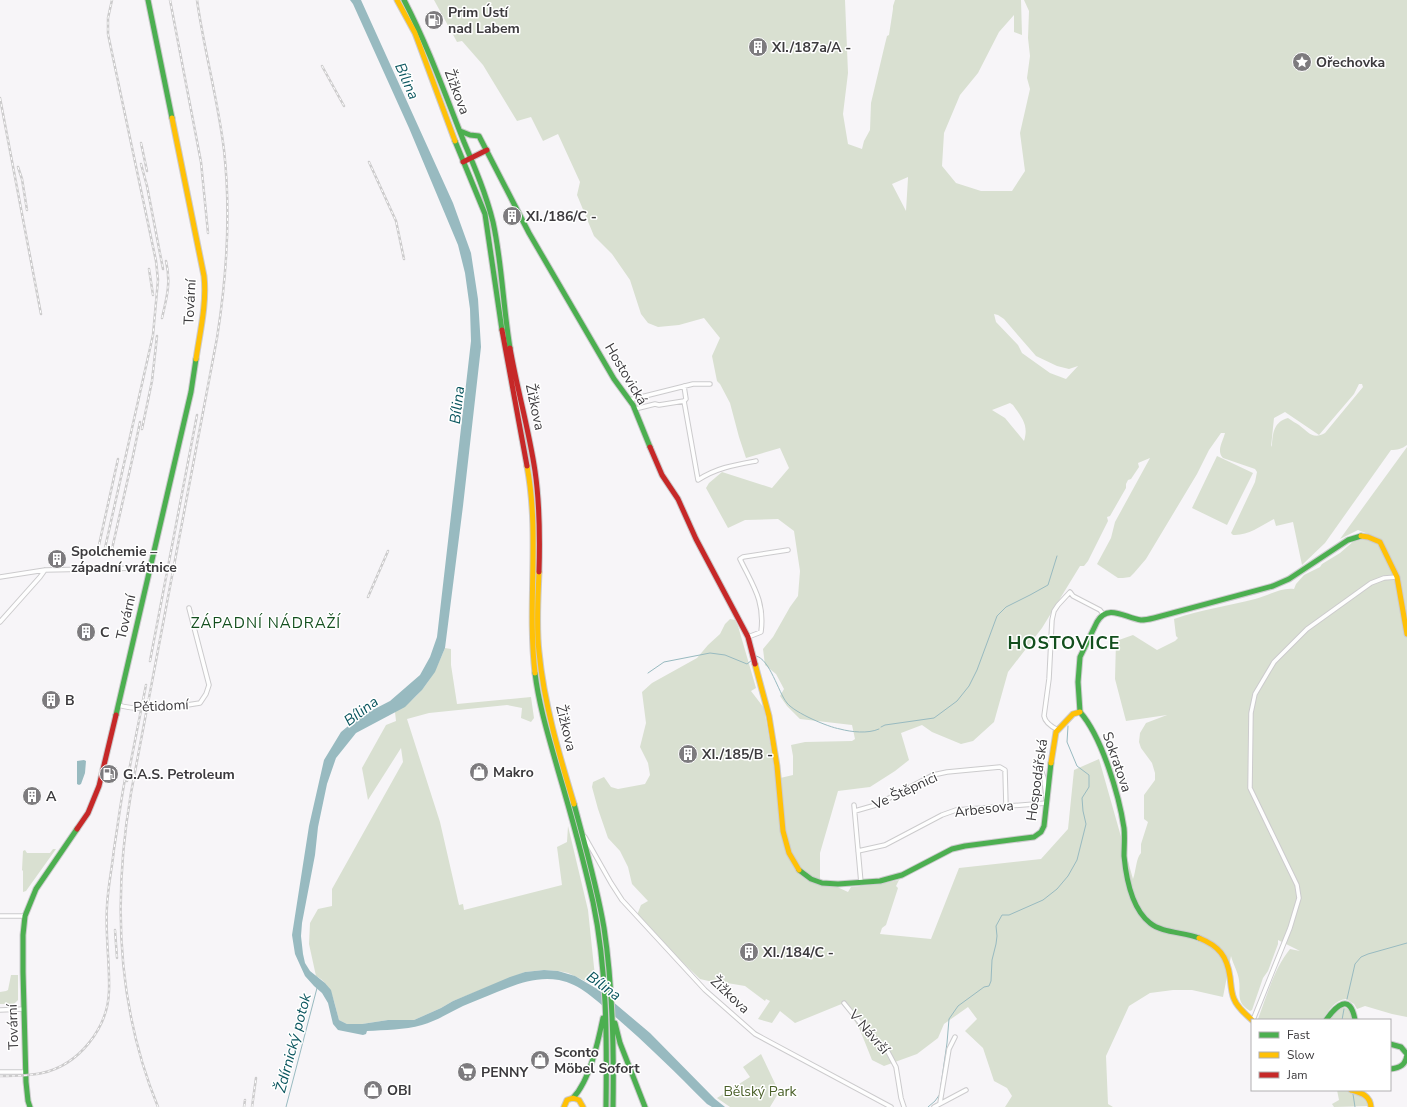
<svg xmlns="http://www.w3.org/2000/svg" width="1407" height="1107" font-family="'Nunito Sans',sans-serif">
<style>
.green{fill:#d9e0d1;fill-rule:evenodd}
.water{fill:#98bac0}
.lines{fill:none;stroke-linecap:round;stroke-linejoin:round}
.stream{stroke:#98bac0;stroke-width:1}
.street-casing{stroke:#cccbcd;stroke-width:5.5}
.fast-casing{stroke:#cccbcd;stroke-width:7}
.slow-casing{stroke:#cccbcd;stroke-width:7}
.jam-casing{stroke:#cccbcd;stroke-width:7}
.street{stroke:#fefefe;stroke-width:3.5}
.fast{stroke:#4caf50;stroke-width:5}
.slow{stroke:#ffc107;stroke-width:5}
.jam{stroke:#c62828;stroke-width:5}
.rail-casing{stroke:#cccbcc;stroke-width:2.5}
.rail{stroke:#fff;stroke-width:1;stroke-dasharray:3;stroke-linecap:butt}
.labels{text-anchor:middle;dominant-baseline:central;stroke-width:3;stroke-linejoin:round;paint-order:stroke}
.poi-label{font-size:14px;font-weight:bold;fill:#3c3a3d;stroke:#fff;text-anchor:start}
.street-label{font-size:14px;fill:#3c3a3d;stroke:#fff}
.park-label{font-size:14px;fill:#4a6029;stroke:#fff}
.water-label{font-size:15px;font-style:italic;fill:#0b565f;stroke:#fff}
.neighbourhood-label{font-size:15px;letter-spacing:1px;fill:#134f1e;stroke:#fff}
.district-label{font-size:18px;font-weight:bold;letter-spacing:1px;fill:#134f1e;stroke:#fff}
</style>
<rect width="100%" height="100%" fill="#f7f5f8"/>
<path class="green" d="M434,0H845L848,73L843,114L848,144L862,149L864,141L870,130L871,103L885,44L887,36L889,35L893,9V6L895,0H1021L1022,35L1014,32V15L999,32L978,73L960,95L944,133L942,166L956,183L981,191H1012L1025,171L1020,133L1030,89L1027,78L1030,56L1028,38L1029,11L1024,0H1407V445C1402,449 1397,450 1391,450L1325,543L1302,565L1293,522L1276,526L1274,519C1261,526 1248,536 1233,535L1231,533L1255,482L1257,472L1255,469L1223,458C1216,451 1223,441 1225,433H1221L1209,450L1197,474L1146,559L1134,573L1130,577L1123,578H1118L1097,564L1111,538L1115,522L1150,458L1138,463L1139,467L1131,479L1128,480L1126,484V488L1110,516L1107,517L1108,521L1088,561L1084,566H1080L1042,628L1008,672L994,722L973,741L961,744L932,732L922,725L901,733L909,760L895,771L870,787L838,791L820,853V879L848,892L851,887L880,884L899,880L896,886L898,888L886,925L882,928L880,934L931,939L959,868L1041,859L1068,829L1074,770L1099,759L1133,879C1136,871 1136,858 1141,853V844L1148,822L1144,819V795L1155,780V773L1152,763L1141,748L1139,742L1140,733L1146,723L1167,715L1126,721L1115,679L1116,641L1133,635L1157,650L1175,641L1178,638L1176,636L1174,619C1200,610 1228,606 1255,599C1268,596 1281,587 1294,589L1296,584L1304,575L1320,567L1322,564L1340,553L1355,540L1368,537L1378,543L1376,537L1358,530L1340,539L1407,447V1017L1392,1014L1365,1006L1357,1009L1354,1004L1346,999C1334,1000 1329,1011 1322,1020L1258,1019C1267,995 1274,969 1290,949L1300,951L1278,940V944L1268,971L1263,978L1252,1010L1250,1011C1235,1002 1241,994 1239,980C1238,972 1233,964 1231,956L1223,997L1192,990H1173L1150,993L1129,1006L1106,1056L1108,1104L1113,1107H1005L1012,1096L1007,1088L994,1081L983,1048L965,1031L977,1019L968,1007L944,1024L938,1038L917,1054L884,1066L872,1060L860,1030L844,1003L795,1023L780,1011L772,1023L758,1019L770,1001L766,999L765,1001L745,986L727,983L725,986L719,981L717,983L700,979L673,953L637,915L641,905L648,901L632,884L628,867L620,851L608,838L598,809L592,787L593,782L604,777L611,787L618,789L645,784L650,775L648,763L640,747L646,723L642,692L652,683L697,658L708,645L720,634L725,624L730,619L735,620L738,626L756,688L751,691L764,708L776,779L793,775V756L791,745L805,742L852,741L855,739L852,725L800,719L787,706L780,696L784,689L776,674L765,665L763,649L773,637L790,607L798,596L800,571L794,531L778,519L745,520L728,528L706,488L709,483L722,472L772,488L789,468L780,448L746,458L739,437L730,403L720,384L717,381L712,356L720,338L704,318L679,325L658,327L648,323L641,314L630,280L612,254L594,236L577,195L580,182L558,134L543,141L531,117L517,121L483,65L462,41L457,42ZM908,177V178L906,211L892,184ZM994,314L998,315L1004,319L1036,356L1057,366L1069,369L1078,366L1066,379L1050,373L1022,353L1018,345L996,322ZM1359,384H1362L1363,387L1325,433C1313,440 1308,432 1299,425C1296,423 1292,421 1288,418C1274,422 1273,432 1272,445L1271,447L1274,418L1285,412L1319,435L1354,394ZM1010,403L1013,405C1022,418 1029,425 1024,441L1005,418L992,410Z
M1217,456L1253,473L1227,525L1192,508Z
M445,648L451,649V665L457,704L531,697L534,718L531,722L521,718L522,708L507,705L429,713L407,719L440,822L459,905L463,904L464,910L562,885L557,847L567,842L568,826L588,910L596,986L568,973L558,971L544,970L525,972L453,1001L441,1008L414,1020H388L362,1024H347L339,1020C334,1003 333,985 316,976L309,944L310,923L318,909L332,906V889L403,762L401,748L368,800L362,768L386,725L396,721L395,712C422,697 434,675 445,648Z
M53,849H56L26,891L23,892V871L22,870L23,851L25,850L27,853H50Z
M11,975H18V1000L14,1004H0V992L6,991L8,990Z
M1343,1007C1350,1008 1351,1013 1352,1020H1330L1338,1009Z
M761,1054L779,1092L770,1107H730L717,1098L750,1077L743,1067Z
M1337,1090C1348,1090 1367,1093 1368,1106L1334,1107L1332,1104L1339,1100Z"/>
<path class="water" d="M350,0H361L453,203L471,253L478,299L481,347L463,506L445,648L435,672L422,690L405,707L356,733L336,758L327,784L318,827L315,855L302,923L301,936L303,954L305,963L310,971L325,983L331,990L339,1020L347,1024H362L388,1020H414L441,1008L453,1001L510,977L525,972L544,970L558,971L575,976L599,990L650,1033L715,1099L725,1107H712L707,1104C676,1073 645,1042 612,1014C596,1000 580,984 559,980C537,976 517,984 497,992C486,997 474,1001 463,1006C449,1013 436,1021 422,1025C404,1030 385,1030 367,1031L366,1034L363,1035L338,1030L333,1024L328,1003L322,993L314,986L305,976L295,954L292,935L309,826L324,760L341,732L359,717L390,701L420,675L430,657L437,637L471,341L470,309L465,273L458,245L409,128L353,4Z
M84,760L86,761L85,773L81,784L79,785L77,784V761Z"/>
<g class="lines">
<path class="stream" d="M756,656C770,659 778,692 787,703C795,713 828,727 840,729C851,732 868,734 879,729
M648,673L664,662L710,653L725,655L747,664L752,660
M881,727L885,725L934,718L957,701L969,686L977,670L997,616L1006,607L1030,595L1048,585L1057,556
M1347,999L1355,964L1361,957L1368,954L1407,943
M1342,1020L1344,1009
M941,1085L947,1043L949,1019L958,1006L984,987L989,986L991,981L992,960L996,944L997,936L996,926L1002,915H1009L1043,900L1057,889L1068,876L1077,860L1086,824L1083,811L1082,798L1089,787V775L1077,766L1067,742L1068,726
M1353,1094L1355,1107
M286,1107L317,988
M928,1107L935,1101L940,1094"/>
<g class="street-casing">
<path id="street" d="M684,386L686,399L684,401L698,480C716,468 734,465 756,461
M629,400L693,384H710
M635,409L655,404L659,405L684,401
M0,577L45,570L140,568L149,569
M0,622L40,577L45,570
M748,637L761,632C765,601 753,586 740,559L743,557L788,550
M118,705C140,712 177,707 200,703L206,694L209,685L189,608
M1058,730C1052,727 1045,722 1044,716L1049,679L1052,620L1054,611L1058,605L1070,592L1073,596L1100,610L1103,614
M1039,763L1044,778L1046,798
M854,805L861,883
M855,811L876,805L933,775L947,772L1000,767L1005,770L1006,806
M585,837L611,883L622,900L705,990L755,1034L891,1107
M858,851L885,845L942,815L956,810L1047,803
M0,916H25
M844,1003L861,1024L888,1052L896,1067L901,1098L904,1107
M0,1010L24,1009
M1253,1020L1290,928L1299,898L1297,885L1250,788L1251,713L1255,694L1274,662L1307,629L1371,583L1384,578L1397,577
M0,1072H26
M940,1103L949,1049L955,1037
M934,1107L966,1090"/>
</g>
<g class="fast-casing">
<path id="fast" d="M148,0L172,118
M404,0C428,46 445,94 464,142C475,168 486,194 493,222C502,263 503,306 510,348
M460,131L470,135L479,136L529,233L614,379L633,405L650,447
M455,141L485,214L502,330
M535,673C539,706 549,738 558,770C571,814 583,858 593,902C607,969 607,1039 606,1107
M1080,712L1078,682L1080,657L1097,622C1108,603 1125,618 1141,620C1145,620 1150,619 1154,618L1273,586L1289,579L1348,540L1361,536
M1080,712C1102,737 1119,795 1124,828C1125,837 1124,847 1124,856C1126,877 1132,909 1150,923C1162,933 1184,932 1199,938
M116,715L191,392L196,359
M574,804C585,845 597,886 604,928C613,987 614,1047 613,1107
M799,870L811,879L822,883L838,884L880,881L902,875L952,849L965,846L1034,837L1041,832L1044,826L1051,763
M1326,1020C1336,1006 1350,992 1355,1020
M615,1023L620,1043L645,1107
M1390,1044L1401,1047L1407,1054C1406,1065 1400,1068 1390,1069
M573,1098C590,1080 598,1042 603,1018
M30,1107L28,1101L26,1082L23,972V935L25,916L36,889L77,829"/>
</g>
<g class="slow-casing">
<path id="slow" d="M397,0L415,33L455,141
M172,118L204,276C207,303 200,332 196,359
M527,466C540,535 527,604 535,673
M1361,536L1368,537L1380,542L1397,577L1407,634
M539,572C538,599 536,625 539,652C544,704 559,754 574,804
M755,664L769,716L777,766L783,831L789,853L799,870
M1051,763L1056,732L1073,714L1080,712
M1199,938C1219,946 1227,956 1230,977C1231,984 1231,992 1234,999C1237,1007 1245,1014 1252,1020
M1351,1090C1361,1093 1370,1095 1371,1107
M564,1107L567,1100L573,1098L579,1100L583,1107"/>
</g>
<g class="jam-casing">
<path id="jam" d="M463,162L487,150
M502,330L527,466
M510,348C517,389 529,430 535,471C540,505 540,538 539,572
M650,447L662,475L678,499L696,539L748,637L755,664
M77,829L88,813L99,786L116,715"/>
</g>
<use href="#street" class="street"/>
<use href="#fast" class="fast"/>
<use href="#slow" class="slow"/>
<use href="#jam" class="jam"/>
<g class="rail-casing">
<path id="rail" d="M170,0L201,162L208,233
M322,66L344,106
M0,98L41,314
M141,143L147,171
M369,162L396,221L404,259
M141,164L147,186L163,269
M18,167L22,179L27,210
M149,269L153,295
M162,318C167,297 171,282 166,261
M142,429L152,381L157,336
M99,545L118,459
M105,548L153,335L158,280L156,261L108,34V18L112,0
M112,549L133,456L140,422
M368,597L388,551
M150,661L197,415
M127,781L146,685
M115,930L117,958
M0,1076C14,1076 29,1076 42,1073C79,1065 108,1028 109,991C110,963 105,935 107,906C108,887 112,868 114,849C118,824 121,799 126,774
M158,1107C117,1007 113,898 131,793L217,338C227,275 231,213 224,150C218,100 204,50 197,0
M244,1107L245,1100
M252,1107L256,1078"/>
</g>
<use href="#rail" class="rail"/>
</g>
<defs>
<g id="fuel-disc" transform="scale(1)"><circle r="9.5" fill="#7d7b7e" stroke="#fff"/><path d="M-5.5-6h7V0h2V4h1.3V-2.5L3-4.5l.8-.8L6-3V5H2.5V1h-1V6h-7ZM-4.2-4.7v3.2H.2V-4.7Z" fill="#fff"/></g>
<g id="building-disc" transform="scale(1)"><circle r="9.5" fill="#7d7b7e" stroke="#fff"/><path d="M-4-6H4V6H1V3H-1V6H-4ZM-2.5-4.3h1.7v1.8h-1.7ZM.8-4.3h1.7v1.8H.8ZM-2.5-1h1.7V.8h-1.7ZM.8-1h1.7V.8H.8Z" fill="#fff"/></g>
<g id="sight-disc" transform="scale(1)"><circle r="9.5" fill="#7d7b7e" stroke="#fff"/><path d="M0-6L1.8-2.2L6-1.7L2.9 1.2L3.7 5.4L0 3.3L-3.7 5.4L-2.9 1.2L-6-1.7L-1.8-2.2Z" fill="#fff"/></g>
<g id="shop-disc" transform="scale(1)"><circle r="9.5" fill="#7d7b7e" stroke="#fff"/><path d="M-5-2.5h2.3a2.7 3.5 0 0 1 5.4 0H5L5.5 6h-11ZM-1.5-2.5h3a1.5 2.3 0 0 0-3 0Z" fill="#fff"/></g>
<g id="supermarket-disc" transform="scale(1)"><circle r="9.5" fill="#7d7b7e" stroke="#fff"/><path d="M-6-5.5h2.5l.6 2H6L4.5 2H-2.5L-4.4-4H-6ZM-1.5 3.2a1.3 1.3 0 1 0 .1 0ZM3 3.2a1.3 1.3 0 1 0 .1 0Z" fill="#fff"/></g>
</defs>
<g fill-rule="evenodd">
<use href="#fuel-disc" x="434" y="20"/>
<use href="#building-disc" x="758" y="47"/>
<use href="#sight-disc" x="1302" y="62"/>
<use href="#building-disc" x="512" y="216"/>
<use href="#building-disc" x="57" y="559"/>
<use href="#building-disc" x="86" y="632"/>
<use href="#building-disc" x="51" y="700"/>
<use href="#building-disc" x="688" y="754"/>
<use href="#shop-disc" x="479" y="772"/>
<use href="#fuel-disc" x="109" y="774"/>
<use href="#building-disc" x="32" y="796"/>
<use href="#building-disc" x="749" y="952"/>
<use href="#shop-disc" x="540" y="1060"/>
<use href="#supermarket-disc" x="467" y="1072"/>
<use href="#shop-disc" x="373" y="1090"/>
</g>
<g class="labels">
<g class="poi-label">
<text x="448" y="12">Prim Ústí<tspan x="448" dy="16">nad Labem</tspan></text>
<text x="772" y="47">XI./187a/A -</text>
<text x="1316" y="62">Ořechovka</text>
<text x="526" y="216">XI./186/C -</text>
<text x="71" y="551">Spolchemie –<tspan x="71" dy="16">západní vrátnice</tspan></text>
<text x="100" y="632">C</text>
<text x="65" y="700">B</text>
<text x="702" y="754">XI./185/B -</text>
<text x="493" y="772">Makro</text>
<text x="123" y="774">G.A.S. Petroleum</text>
<text x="46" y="796">A</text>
<text x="763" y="952">XI./184/C -</text>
<text x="554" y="1052">Sconto<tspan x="554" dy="16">Möbel Sofort</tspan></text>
<text x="481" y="1072">PENNY</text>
<text x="387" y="1090">OBI</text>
</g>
<g class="street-label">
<text transform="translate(457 92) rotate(69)">Žižkova</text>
<text transform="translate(190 302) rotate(-87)">Tovární</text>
<text transform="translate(626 374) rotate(59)">Hostovická</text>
<text transform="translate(535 407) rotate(78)">Žižkova</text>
<text transform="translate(126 617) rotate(-77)">Tovární</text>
<text transform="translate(161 706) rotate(-3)">Pětidomí</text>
<text transform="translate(566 728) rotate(76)">Žižkova</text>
<text transform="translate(1117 762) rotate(71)">Sokratova</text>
<text transform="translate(1037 780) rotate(-82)">Hospodářská</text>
<text transform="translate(905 791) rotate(-25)">Ve Štěpnici</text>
<text transform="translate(984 809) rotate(-7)">Arbesova</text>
<text transform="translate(730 995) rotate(43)">Žižkova</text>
<text transform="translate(13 1027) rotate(-92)">Tovární</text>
<text transform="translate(869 1032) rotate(49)">V Návrší</text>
</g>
<g class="park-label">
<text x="760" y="1091">Bělský Park</text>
</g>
<g class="water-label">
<text transform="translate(407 81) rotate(66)">Bílina</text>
<text transform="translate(457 405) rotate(-83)">Bílina</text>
<text transform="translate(361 711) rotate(-37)">Bílina</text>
<text transform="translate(604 986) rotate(36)">Bílina</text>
<text transform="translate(293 1043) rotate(-75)">Ždírnický potok</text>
</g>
<g class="neighbourhood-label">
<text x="266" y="623">ZÁPADNÍ NÁDRAŽÍ</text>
</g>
<g class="district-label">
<text x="1064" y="643">HOSTOVICE</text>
</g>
</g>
<rect x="1251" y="1019" width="140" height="72" fill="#ffffff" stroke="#b1b0b1"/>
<rect x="1259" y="1032" width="20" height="6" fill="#4caf50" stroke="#b1b0b1"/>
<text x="1287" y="1039" font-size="12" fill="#3c3a3d">Fast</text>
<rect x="1259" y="1052" width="20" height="6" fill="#ffc107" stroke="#b1b0b1"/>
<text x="1287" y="1059" font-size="12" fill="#3c3a3d">Slow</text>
<rect x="1259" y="1072" width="20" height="6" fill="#c62828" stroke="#b1b0b1"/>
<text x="1287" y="1079" font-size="12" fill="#3c3a3d">Jam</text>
</svg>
